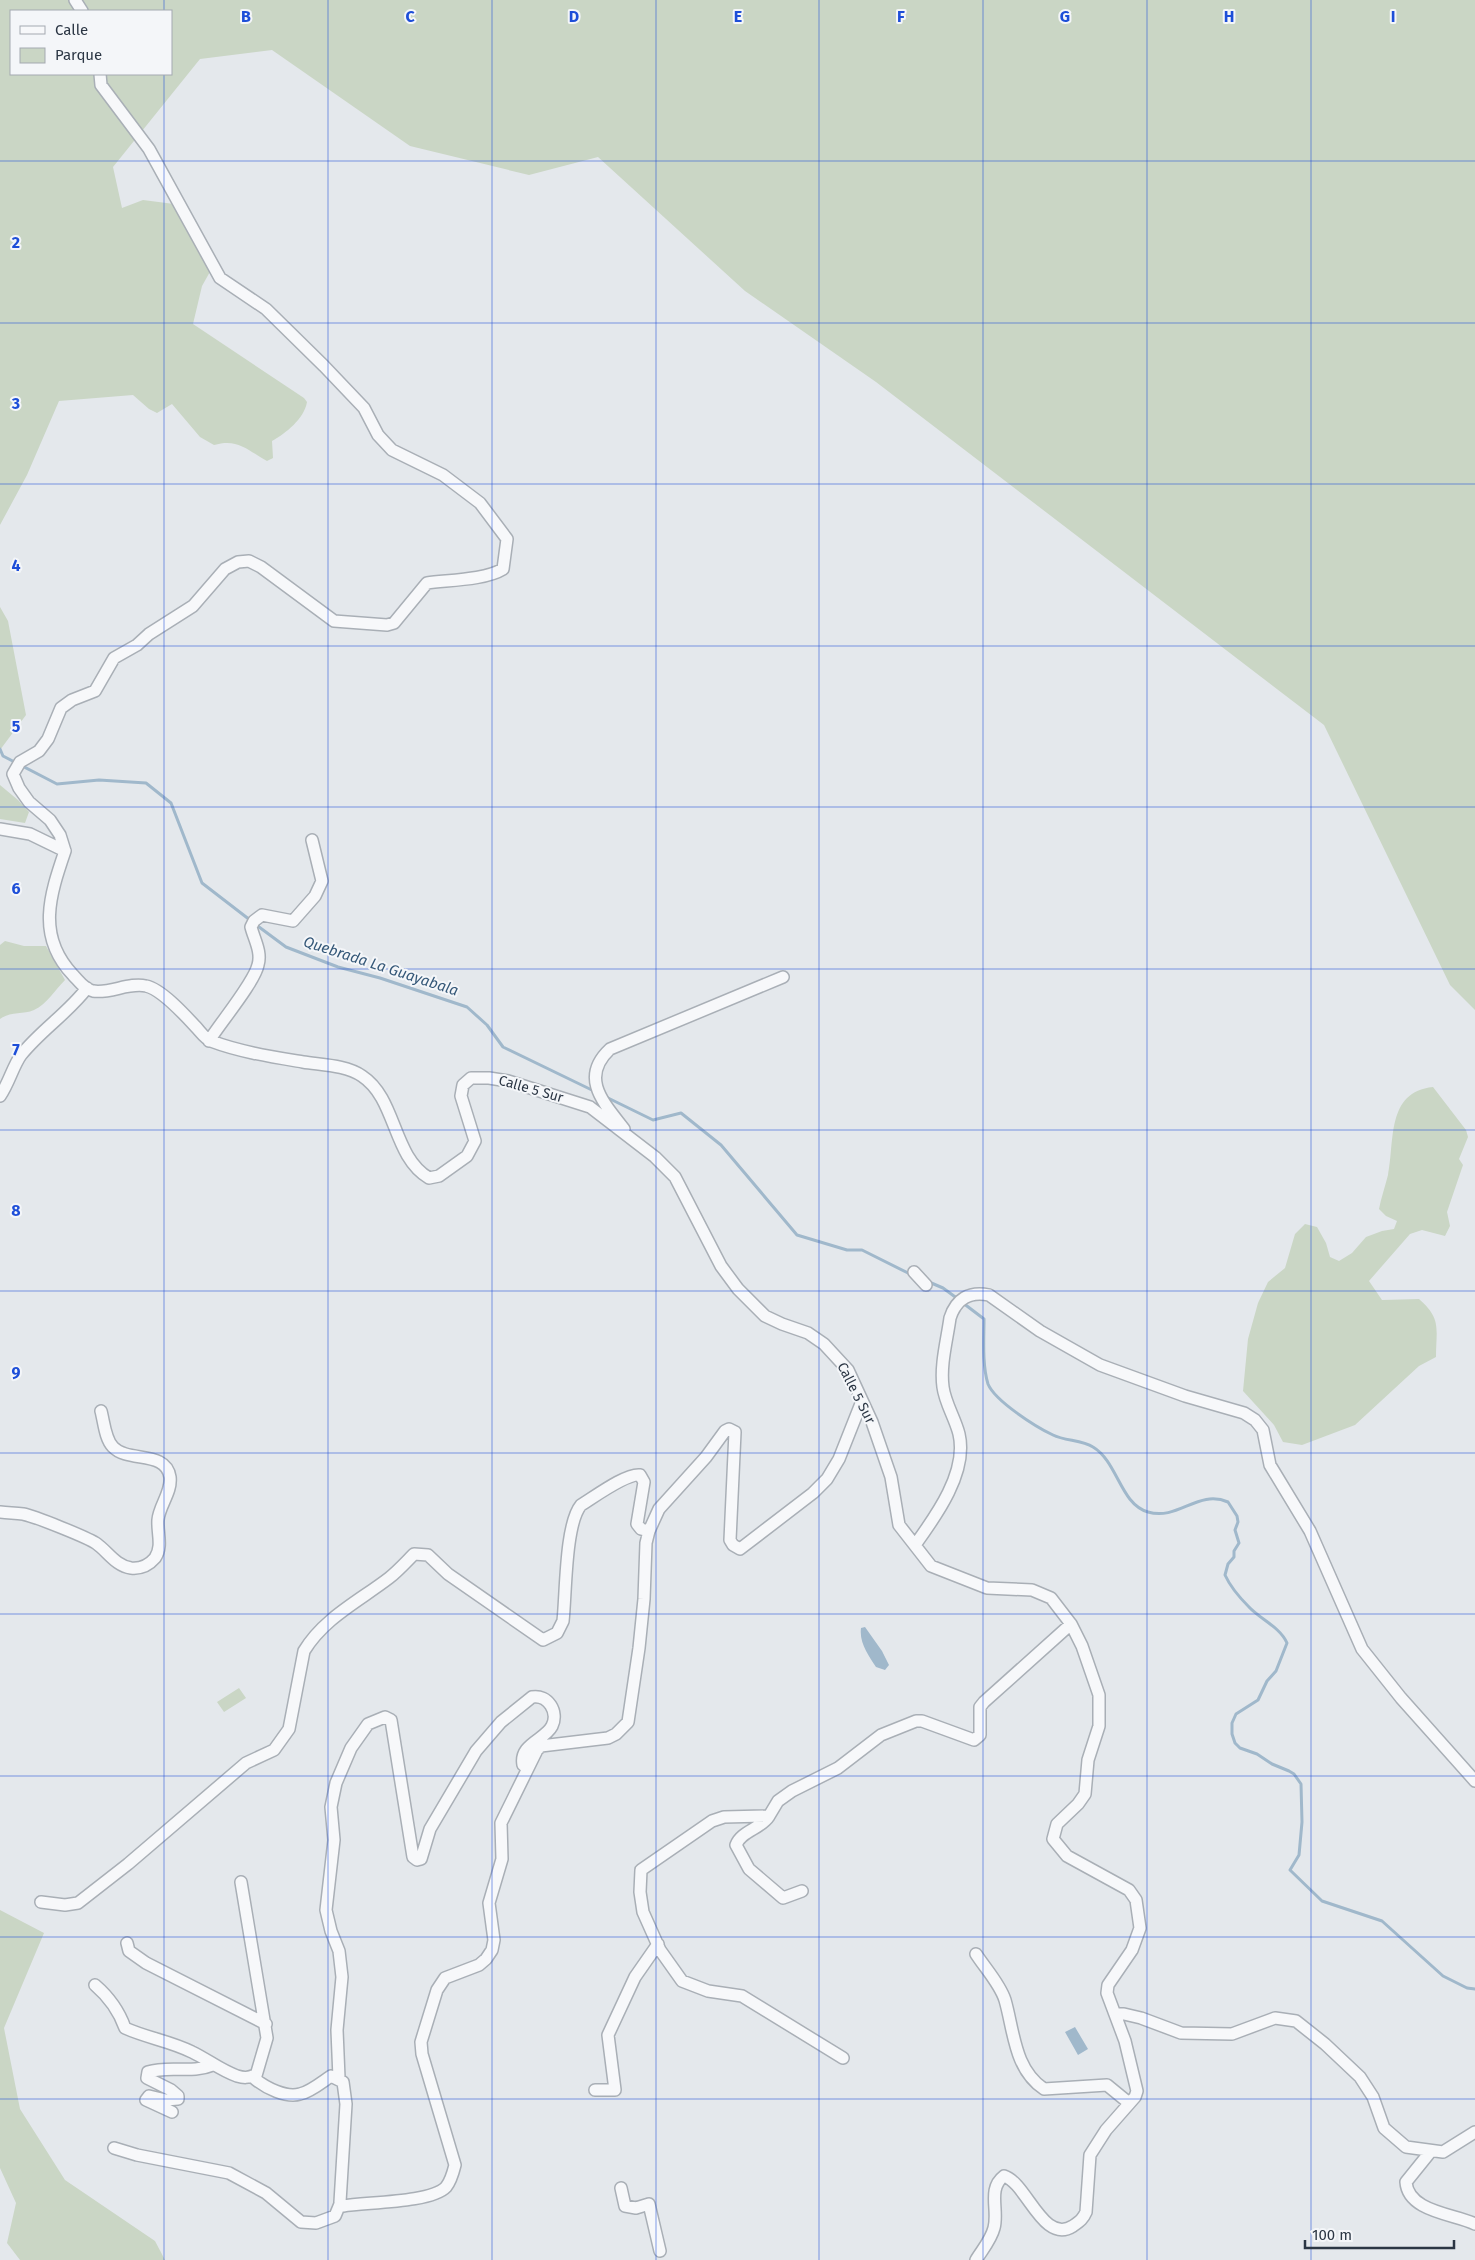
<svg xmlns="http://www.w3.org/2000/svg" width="1475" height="2260" font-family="'Fira Sans',sans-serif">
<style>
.green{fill:#cad6c5;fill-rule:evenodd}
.water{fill:#a0b8cb}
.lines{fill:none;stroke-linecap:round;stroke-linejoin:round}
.stream{stroke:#a0b8cb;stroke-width:3}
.minor-casing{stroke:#a9afb6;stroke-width:14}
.minor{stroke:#f7f8fa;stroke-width:11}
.grid{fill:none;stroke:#1d4ed8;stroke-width:1;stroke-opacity:0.55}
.labels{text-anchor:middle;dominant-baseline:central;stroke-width:4;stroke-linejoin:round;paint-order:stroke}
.street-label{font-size:14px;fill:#2b3644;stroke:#f4f6f9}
.water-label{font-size:15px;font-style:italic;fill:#355878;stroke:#f4f6f9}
.grid-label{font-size:16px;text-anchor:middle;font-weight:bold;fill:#1d4ed8;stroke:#f4f6f9;stroke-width:4;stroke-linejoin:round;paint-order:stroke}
</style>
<rect width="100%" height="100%" fill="#e4e8ec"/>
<path class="green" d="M0,0H1475V1010L1450,985L1324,725L876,382L745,291L598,157L529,175L410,146L272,50L200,59L113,167L122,208L143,200L174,204L211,270L202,286L193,324L304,398L307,402C304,419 286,433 272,441L273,458L267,461C247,450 238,438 214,445L200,437L172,404L157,413L149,409L133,395L59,401L27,475L0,525ZM11,11H171V74H11Z
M0,607L8,621L26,715L0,750Z
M0,785L18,800L29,812L25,823L0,819Z
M5,941L24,946H46L65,980C55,990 47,1004 34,1010C23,1015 11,1011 0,1019V945Z
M1433,1087L1466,1130L1468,1137L1459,1159L1463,1165L1447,1212L1450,1226L1445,1236L1422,1230L1410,1234L1369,1281L1382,1300L1419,1299C1442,1319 1436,1329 1436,1357L1419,1366L1355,1425L1302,1445L1283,1442L1274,1425L1243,1391L1248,1339L1258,1303L1268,1282L1285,1268L1295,1234L1305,1224L1317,1227L1326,1243L1330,1257L1339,1261L1352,1253L1366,1237L1382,1231L1394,1229L1397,1221L1386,1216L1379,1209C1381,1198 1385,1187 1388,1175C1395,1141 1386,1092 1433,1087Z
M239,1688L246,1698L224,1712L217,1702Z
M0,1910L44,1933L4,2028L20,2109L65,2180L155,2241L165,2260H20L7,2243L16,2203L0,2168Z"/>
<path class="water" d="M865,1627L882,1651L889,1665L885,1670L876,1667C869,1656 859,1643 861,1628Z
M1075,2027L1088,2049L1078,2055L1065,2032Z"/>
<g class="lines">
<path class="stream" d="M0,749L3,756L57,784L99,780L146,783L171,803L202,883L250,920
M255,924L286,947L338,967L380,978L467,1007L487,1025L503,1047L596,1092
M606,1097L653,1120L681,1113L721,1145L797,1235L847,1250H862L912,1275
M929,1282L943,1288L958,1299
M963,1303L984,1319C984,1339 982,1364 988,1384C995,1401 1036,1427 1053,1435C1065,1441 1082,1440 1093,1447C1118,1462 1120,1504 1148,1512C1178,1521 1198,1489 1228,1502L1237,1516L1238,1522L1235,1530L1239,1543L1234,1551V1557L1228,1564L1225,1575C1230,1586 1240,1598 1249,1607C1260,1619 1280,1627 1287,1643L1276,1671L1267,1681L1258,1700L1236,1714L1232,1723V1734L1235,1743L1240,1748L1257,1754L1272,1764L1289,1771L1294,1774L1301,1784L1302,1822L1299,1855L1290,1870L1322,1901L1382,1921L1443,1976L1467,1988L1475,1989"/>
<g class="minor-casing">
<path id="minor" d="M75,0L82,11
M0,829L30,834L65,851C50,895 36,936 73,975C79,981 84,989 93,991C110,994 129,982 146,986C161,989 184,1014 195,1026C200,1031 205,1039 211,1041C240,1052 273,1057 303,1062C322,1065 346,1065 362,1076C397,1099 392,1156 429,1178L439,1176L467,1156L475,1141L461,1096L463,1085L471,1078H489L508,1081L590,1107L655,1157L675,1177L721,1266L738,1289L765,1316L782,1324L808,1333L824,1344L848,1370L872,1422L891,1477L899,1525L931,1566L987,1588L1032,1590L1051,1598L1071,1624L1082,1646L1099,1695V1726L1088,1760L1085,1794L1078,1804L1057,1824L1053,1839L1067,1856L1129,1890L1136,1900L1140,1928L1132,1950L1108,1985L1107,1993L1125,2041L1137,2091L1135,2097L1106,2130L1090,2155L1086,2212C1083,2219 1080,2221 1073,2226C1043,2245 1027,2183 1004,2176C987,2189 999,2210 994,2228C991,2240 982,2250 976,2260
M65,851L60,835L50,820L29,802L19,788L13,774L20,762L39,751L48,739L61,708L72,700L95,691L114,658L137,645L149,634L193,606L225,569L238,562L249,561L261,567L334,621L387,625L394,623L427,583C449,580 485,580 503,569L507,539L480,503L443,475L392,450L378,435L364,408L324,366L266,309L220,278L149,149L101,85L100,74
M209,1041C220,1023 254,983 258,965C262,952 254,939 251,927L254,921L262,915L293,921L315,896L322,881L312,840
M0,1096C9,1083 13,1066 21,1055C41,1030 68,1013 87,988
M624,1129C604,1103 579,1078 610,1049L783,977
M914,1272L926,1285
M0,1512C8,1513 15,1513 23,1514C34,1516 89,1538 97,1544C108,1552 116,1566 131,1568C141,1569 149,1565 155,1558C163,1546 157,1533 158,1520C159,1506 172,1492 170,1477C166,1450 128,1463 113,1447C105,1439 104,1422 101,1411
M915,1545C936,1516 968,1472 959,1434C955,1418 945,1403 943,1387C940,1365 947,1340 950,1318C956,1299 969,1291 989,1295L1040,1331L1100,1365L1185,1396L1244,1413L1255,1420L1263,1430L1270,1465L1310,1531L1362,1649L1401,1698L1475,1781
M769,1816C761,1829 741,1831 736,1845L749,1869L783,1898L802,1891
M241,1882L267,2038L255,2079C266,2088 286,2098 300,2094C310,2092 322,2082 331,2076L343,2082L346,2104L340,2202L343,2206C366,2202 431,2203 446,2187C451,2181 453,2173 455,2165L422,2054L421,2042L437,1990L445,1978L479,1965L486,1959L492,1950L494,1940L489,1903L502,1859L501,1823L537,1750L541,1746L608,1738L616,1734L628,1722L639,1648L644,1599L646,1543L649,1531L659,1509L706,1457L725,1431L729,1429L735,1432L730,1540L733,1545L740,1549L813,1493L827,1479L839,1459L862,1401
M41,1902L65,1905L78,1903L128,1864L246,1763L274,1750L289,1729L304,1651C324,1618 359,1601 389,1578C398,1571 406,1562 414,1554L428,1555L448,1574L543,1640L557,1633L563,1621C566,1595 565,1524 581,1505C593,1498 626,1473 640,1475L644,1482L637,1524L641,1529L649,1531
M127,1943L129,1951L146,1963L266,2024
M976,1954C985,1968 1000,1984 1005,2000C1014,2031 1014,2069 1044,2089L1107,2085L1129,2103
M95,1985C109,1997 119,2011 125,2028C147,2038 170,2041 192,2052C207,2059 220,2070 237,2076C244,2078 248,2078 255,2075
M1115,2014H1124L1141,2018L1181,2033L1232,2034L1275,2018L1296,2021L1325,2044L1360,2077L1373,2097L1384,2128L1406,2147L1443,2152L1475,2132
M843,2058L742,1996L708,1991L682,1981L660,1950L643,1912L640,1892L641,1870L712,1821L724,1817L769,1816L778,1801L792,1791L838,1768L881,1735L916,1721H922L974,1740L980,1735V1707L984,1702L1071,1624
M339,2078L337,2030L342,1977L339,1951L331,1931L326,1910L334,1840L331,1807L336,1783L351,1748L368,1724L385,1717L391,1720L413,1857L417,1860L421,1859L430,1829L476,1751L501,1722L532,1697C548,1694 559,1712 552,1726C545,1740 519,1744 523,1765L527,1767
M595,2090H615L608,2035L635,1977L658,1944
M172,2112L146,2100L149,2096L166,2100L178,2099V2096L171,2090L147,2078L148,2072C170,2065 191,2074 213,2065
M114,2148L137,2155L229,2173L266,2193L301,2222L316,2223L335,2216L340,2204
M1431,2151L1406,2182C1408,2212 1455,2214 1475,2224
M621,2188L625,2206L636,2208L649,2204L660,2251"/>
</g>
<use href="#minor" class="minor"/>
</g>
<path class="grid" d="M164,0V11M328,0V2260M492,0V2260M656,0V2260M819,0V2260M983,0V2260M1147,0V2260M1311,0V2260M164,74V2260M0,161H1475M0,323H1475M0,484H1475M0,646H1475M0,807H1475M0,969H1475M0,1130H1475M0,1291H1475M0,1453H1475M0,1614H1475M0,1776H1475M0,1937H1475M0,2099H1475"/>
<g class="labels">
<g class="street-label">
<text transform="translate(531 1089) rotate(16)">Calle 5 Sur</text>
<text transform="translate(856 1393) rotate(63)">Calle 5 Sur</text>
</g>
<g class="water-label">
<text transform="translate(381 966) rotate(18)">Quebrada La Guayabala</text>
</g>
</g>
<g class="grid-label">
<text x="246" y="22">B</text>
<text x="410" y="22">C</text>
<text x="574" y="22">D</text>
<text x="738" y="22">E</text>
<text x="901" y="22">F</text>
<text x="1065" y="22">G</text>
<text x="1229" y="22">H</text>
<text x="1393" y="22">I</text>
<text x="16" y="248">2</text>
<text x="16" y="409">3</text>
<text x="16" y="571">4</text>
<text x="16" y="732">5</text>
<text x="16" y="894">6</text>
<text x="16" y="1055">7</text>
<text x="16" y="1216">8</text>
<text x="16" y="1378">9</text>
</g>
<rect x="10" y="10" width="162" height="65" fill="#f4f6f9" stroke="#a4a9b1"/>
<rect x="20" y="26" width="25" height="8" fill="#f7f8fa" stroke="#a4a9b1"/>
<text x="55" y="35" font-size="15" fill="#2b3644">Calle</text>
<rect x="20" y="48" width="25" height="15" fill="#cad6c5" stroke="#a4a9b1"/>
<text x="55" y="60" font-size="15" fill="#2b3644">Parque</text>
<path d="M1305 2240v8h149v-8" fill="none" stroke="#2b3644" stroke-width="2.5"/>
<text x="1312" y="2240" font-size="15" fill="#2b3644" stroke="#f4f6f9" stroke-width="4" paint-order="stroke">100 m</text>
</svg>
